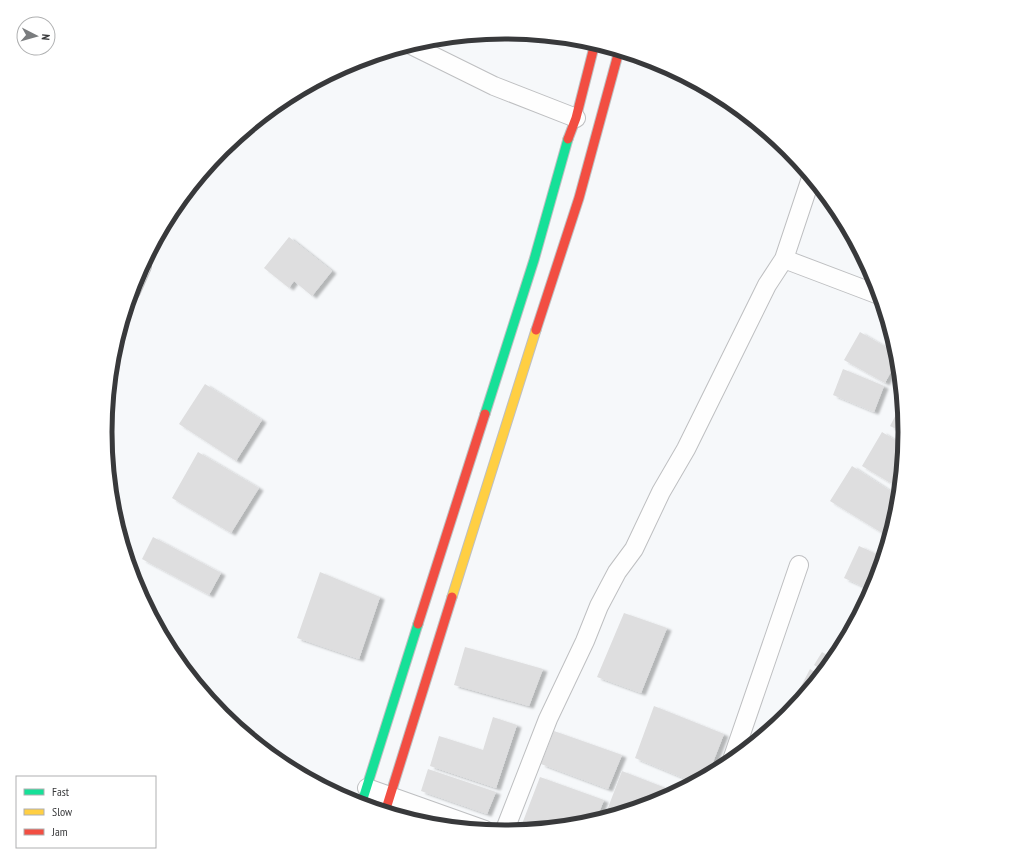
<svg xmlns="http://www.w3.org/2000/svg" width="1009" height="864" font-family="'PT Sans Narrow',sans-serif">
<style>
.building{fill:#dededf;filter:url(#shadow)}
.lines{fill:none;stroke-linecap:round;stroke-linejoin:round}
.street-casing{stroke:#bebfc1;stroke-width:20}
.fast-casing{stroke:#bebfc1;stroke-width:11}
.slow-casing{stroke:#bebfc1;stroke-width:11}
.jam-casing{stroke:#bebfc1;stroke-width:11}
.street{stroke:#fefefe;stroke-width:18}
.fast{stroke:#16e098;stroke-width:9}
.slow{stroke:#ffcf43;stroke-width:9}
.jam{stroke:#f24e42;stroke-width:9}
.rim{fill:none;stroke:#38393b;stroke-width:5}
</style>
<defs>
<filter id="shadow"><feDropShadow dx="4.5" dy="2.5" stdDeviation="1" flood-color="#0004"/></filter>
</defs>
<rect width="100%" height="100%" fill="#f6f8fa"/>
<path class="building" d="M289,237L332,271L312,296L294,281L289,288L264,268Z
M860,332L896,353L897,360L885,383L844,360Z
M843,369L884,386L874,412L833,395Z
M205,384L262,420L236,461L179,424Z
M901,405L902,406L904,427L902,432L890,426Z
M882,432L903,445L899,488L862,466Z
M198,452L259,488L231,533L172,498Z
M852,466L898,496L897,510L891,530L887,536L830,501Z
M153,537L221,573L209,595L142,559Z
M859,546L883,557L871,590L844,578Z
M320,572L380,597L359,659L297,638Z
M624,613L667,628L641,693L597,677Z
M465,647L543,669L529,706L454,685Z
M822,652L834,659L823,671L814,665Z
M810,669L820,675L785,717Z
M654,706L724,734L708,775L693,782L635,758Z
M493,717L517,725L496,788L430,766L439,736L483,750Z
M554,731L622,755L608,789L541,764Z
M428,769L496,792L487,814L421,791Z
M622,771L676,792L657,802L612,815L606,813Z
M540,777L604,800L596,820L582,824L535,829L522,824Z"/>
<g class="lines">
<g class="street-casing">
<path id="street" d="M411,45L494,86L576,118
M784,259L879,295
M131,291L142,266
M732,760L799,565
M367,788L485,830
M504,832L548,719L585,641L599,606L617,572L634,549L661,492L686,449L767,285L784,259L811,178"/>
</g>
<g class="fast-casing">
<path id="fast" d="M485,414L534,260L568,139
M361,805L418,624"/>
</g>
<g class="slow-casing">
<path id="slow" d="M452,597L536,330"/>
</g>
<g class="jam-casing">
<path id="jam" d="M568,139L576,118L595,43
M536,330L579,198L619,51
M418,624L485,414
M385,812L452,597"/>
</g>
<use href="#street" class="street"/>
<use href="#fast" class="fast"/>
<use href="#slow" class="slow"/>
<use href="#jam" class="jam"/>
</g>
<path d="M0 0H1009V864H0ZM112 432a393 393 0 1 1 786 0a393 393 0 1 1-786 0Z" fill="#fff" fill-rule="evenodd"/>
<path class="rim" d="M112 432a393 393 0 1 1 786 0a393 393 0 1 1-786 0Z"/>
<rect x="16" y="776" width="140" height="72" fill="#ffffff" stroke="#afb0b1"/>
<rect x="24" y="789" width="20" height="6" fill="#16e098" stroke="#afb0b1"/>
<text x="52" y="796" font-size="12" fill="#38393b">Fast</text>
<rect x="24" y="809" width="20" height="6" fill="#ffcf43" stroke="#afb0b1"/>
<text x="52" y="816" font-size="12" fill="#38393b">Slow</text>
<rect x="24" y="829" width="20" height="6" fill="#f24e42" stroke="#afb0b1"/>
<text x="52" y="836" font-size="12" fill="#38393b">Jam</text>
<g transform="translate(36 36) rotate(96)"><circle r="19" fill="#ffffff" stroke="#afb0b1"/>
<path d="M0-3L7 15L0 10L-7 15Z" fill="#7a7c7e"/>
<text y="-6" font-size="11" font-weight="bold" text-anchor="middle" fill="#38393b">N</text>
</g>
</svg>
